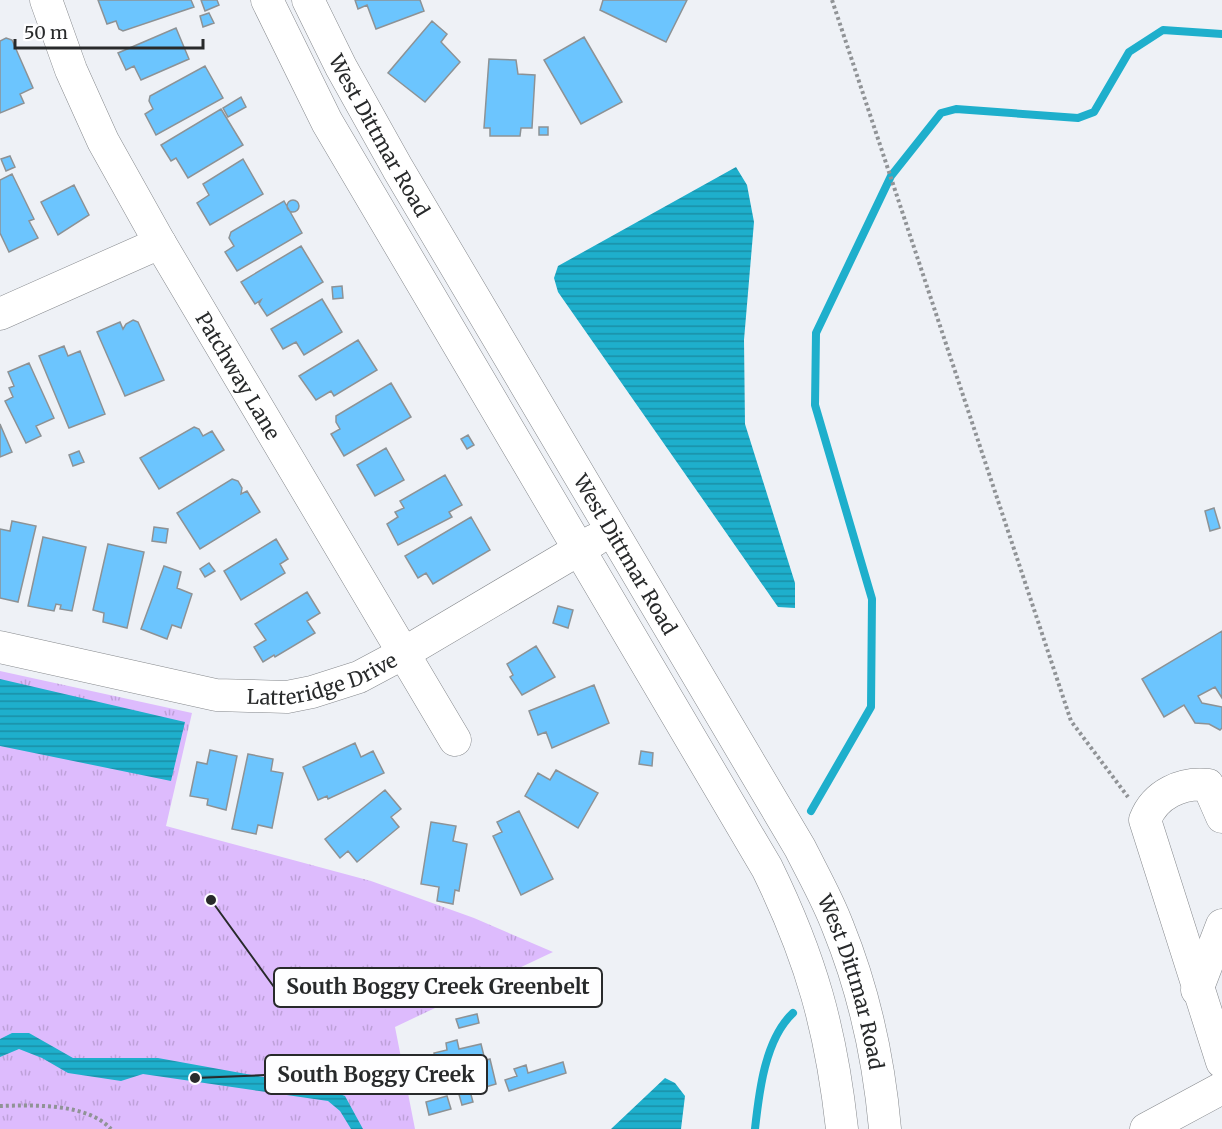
<svg xmlns="http://www.w3.org/2000/svg" width="1222" height="1129" font-family="Merriweather,serif">
<style>
.park{fill:url(#park-tufts)}
.water{fill:url(#water-rules)}
.lines{fill:none;stroke-linecap:round;stroke-linejoin:round}
.stream{stroke:#1eafcc;stroke-width:8}
.building{fill:#6cc5fe;stroke:#8d9295;stroke-width:1.5}
.minor-casing{stroke:#86898d;stroke-width:33}
.path{stroke:#909396;stroke-width:4;stroke-dasharray:3 3;stroke-linecap:butt}
.minor{stroke:#fff;stroke-width:32}
.labels{text-anchor:middle;dominant-baseline:central;stroke-width:5;stroke-linejoin:round;paint-order:stroke}
.street-label{font-size:20px;fill:#282a2b;stroke:#fefeff}
.leader{fill:none;stroke:#282a2b;stroke-width:2}
.callout-dot{fill:#282a2b;stroke:#fefeff;stroke-width:2}
.callout{fill:#fefeff;stroke:#282a2b;stroke-width:2}
.callout-label{font-size:21px;text-anchor:middle;font-weight:bold;fill:#282a2b}
</style>
<defs>
<pattern id="park-tufts" width="24" height="20" patternUnits="userSpaceOnUse" patternTransform="scale(1.5)"><rect width="24" height="20" fill="#ddbbfd"/><path d="M3 7l-1-3M5 7V3M7 7l1-3M15 17l-1-3M17 17v-4M19 17l1-3" fill="none" stroke="#bea1d9"/></pattern>
<pattern id="water-rules" width="6" height="5" patternUnits="userSpaceOnUse" patternTransform="scale(1.5)"><rect width="6" height="5" fill="#1eafcc"/><path d="M0 2.5h6" fill="none" stroke="#1a8fa6"/></pattern>
</defs>
<rect width="100%" height="100%" fill="#eef1f6"/>
<path class="park" d="M0,671L192,713L166,826L371,881L474,918L553,952L395,1027L415,1129H0Z"/>
<path class="water" d="M736,167L747,185L754,222L744,340L745,424L795,583V608L778,607L558,292L554,278L558,266Z
M0,679L185,722L171,781L0,746Z
M12,1033H29L73,1058H158L324,1088L345,1096L363,1129H351L340,1111L328,1101L143,1074L121,1081L68,1073L42,1058L19,1049L0,1057V1039Z
M665,1078L675,1083L685,1096L681,1129H611Z"/>
<g class="lines">
<path class="stream" d="M811,811L871,707L872,599L815,405L816,333L891,176L941,113L956,109L1078,118L1094,112L1129,52L1163,30L1222,34
M755,1129C759,1092 765,1039 793,1013"/>
</g>
<path class="building" d="M98,0H191L194,7L123,31L119,29L116,21L107,24Z
M201,0H217L219,5L205,11Z
M355,0H420L424,11L376,29L367,5L358,9Z
M603,0H687L666,42L600,10Z
M209,13L214,23L203,27L200,16Z
M432,21L447,34L441,42L460,62L425,102L388,73Z
M176,28L189,59L141,80L134,66L126,70L118,53Z
M584,37L622,102L581,124L544,60Z
M6,38L12,40L33,88L20,94L24,103L0,113V41Z
M489,59L516,60L518,74L535,75L532,128H521L520,136H490V128H484Z
M205,66L223,98L156,135L145,114L153,109L149,101L150,96Z
M241,97L246,107L228,117L223,108Z
M221,109L243,145L188,178L176,158L171,161L161,145Z
M539,127H548V135H539Z
M10,156L15,167L6,171L1,159Z
M243,159L263,194L210,225L197,203L209,195L203,184Z
M12,174L34,219L29,221L38,238L9,252L0,233V180Z
M74,185L89,215L58,235L41,202Z
M287 206a6 6 0 1 1 12 0a6 6 0 1 1-12 0Z
M284,201L302,233L237,271L225,252L234,246L229,238L231,232Z
M301,246L323,282L267,316L259,304L261,300L255,304L241,282Z
M342,286L343,298L333,299L332,287Z
M322,299L342,332L304,355L296,342L283,349L271,329Z
M133,320L138,322L164,380L125,396L97,332L120,322L123,329L126,324Z
M358,340L377,370L334,396L331,391L316,400L299,376Z
M64,346L68,356L80,351L105,414L69,428L39,356Z
M29,363L54,418L36,426L41,436L26,443L5,401L13,397L9,388L14,386L8,372Z
M391,383L411,417L344,456L331,434L340,429L336,422V416Z
M0,424L12,452L0,457Z
M194,427L199,429L203,436L212,431L224,450L159,489L140,458Z
M468,435L474,445L467,449L461,439Z
M386,448L404,480L375,496L357,465Z
M79,451L84,462L73,466L69,455Z
M445,475L462,505L449,512L452,517L398,545L387,524L398,517L395,512L404,508L400,501Z
M232,479L238,481L242,488L241,494L247,491L260,512L200,549L177,513Z
M1214,508L1220,528L1210,531L1205,511Z
M471,517L490,550L433,584L426,573L418,578L405,556Z
M12,521L36,526L18,602L0,598V529L10,531Z
M154,527L168,529L166,543L152,541Z
M43,537L86,547L72,611L60,609L61,605L56,604L54,611L28,606Z
M276,539L288,559L280,564L285,573L241,600L224,571Z
M108,544L144,552L127,628L103,622L104,613L93,610Z
M209,563L215,571L205,577L200,569Z
M164,566L181,572L177,588L192,594L181,628L172,625L167,639L141,629Z
M307,592L320,613L307,621L315,633L275,657L274,655L263,662L254,647L266,640L255,624Z
M558,606L573,610L568,628L553,623Z
M1222,631V698L1215,687L1198,696L1202,703L1222,707V728L1220,730L1209,724L1195,723L1184,705L1164,717L1142,679Z
M536,646L555,677L522,695L510,677L513,675L507,664Z
M594,685L609,723L552,748L546,732L538,735L529,711Z
M355,743L361,757L373,751L384,773L328,799L327,796L318,800L303,767Z
M210,750L237,756L226,810L207,805L208,799L190,796L197,762L207,764Z
M641,751L653,753L652,766L639,764Z
M248,754L273,759L271,771L283,773L272,828L258,825L256,834L232,829Z
M556,770L598,793L578,828L525,796L538,773L550,780Z
M385,790L401,809L391,817L399,827L357,862L348,851L340,858L325,839Z
M519,811L553,879L521,895L493,836L502,832L497,822Z
M431,822L456,826L453,841L467,844L459,891L455,890L453,904L437,901L439,887L421,884Z
M477,1014L479,1023L459,1028L456,1019Z
M457,1040L459,1049L481,1044L484,1056L462,1062L473,1102L462,1105L454,1077L441,1081L434,1053L447,1050L446,1043Z
M490,1059L496,1084L482,1088L476,1063Z
M563,1062L566,1073L509,1091L505,1080L517,1076L514,1069L526,1065L528,1073Z
M447,1096L451,1109L429,1115L426,1102Z"/>
<g class="lines">
<g class="minor-casing">
<g id="minor">
<path id="s1" d="M46,0L71,70L103,141L160,243L455,740"/>
<path d="M267,0L327,122L767,868C811,958 831,1029 842,1129"/>
<path id="s2" d="M308,0L341,67L398,169L800,848C813,874 828,900 838,927C864,991 879,1061 885,1129"/>
<path d="M0,314L160,243"/>
<path id="s3" d="M0,647L216,695L287,697L312,692L359,677L404,653L595,540"/>
<path d="M1222,817L1208,785C1182,782 1155,794 1145,820L1222,1062"/>
<path d="M1197,990L1222,925"/>
<path d="M1146,1129L1222,1088"/>
</g>
</g>
<path class="path" d="M832,0L1071,721L1128,797
M0,1106C34,1105 87,1103 111,1129"/>
<use href="#minor" class="minor"/>
</g>
<g class="labels">
<g class="street-label">
<text stroke="none"><textPath href="#s2" startOffset="153">West Dittmar Road</textPath></text>
<text stroke="none"><textPath href="#s1" startOffset="423">Patchway Lane</textPath></text>
<text stroke="none"><textPath href="#s2" startOffset="639">West Dittmar Road</textPath></text>
<text stroke="none"><textPath href="#s3" startOffset="330">Latteridge Drive</textPath></text>
<text stroke="none"><textPath href="#s2" startOffset="1125">West Dittmar Road</textPath></text>
</g>
</g>
<path class="leader" d="M211 900L274 987M195 1078L265 1075"/>
<g class="callout-dot">
<circle cx="211" cy="900" r="6"/>
<circle cx="195" cy="1078" r="6"/>
</g>
<g class="callout">
<rect x="274" y="968" width="328" height="39" rx="6"/>
<rect x="265" y="1055" width="222" height="39" rx="6"/>
</g>
<g class="callout-label">
<text x="438" y="994">South Boggy Creek Greenbelt</text>
<text x="376" y="1082">South Boggy Creek</text>
</g>
<path d="M15 39v9h188v-9" fill="none" stroke="#282a2b" stroke-width="3"/>
<text x="24" y="39" font-size="18" fill="#282a2b" stroke="#fefeff" stroke-width="4.5" paint-order="stroke">50 m</text>
</svg>
